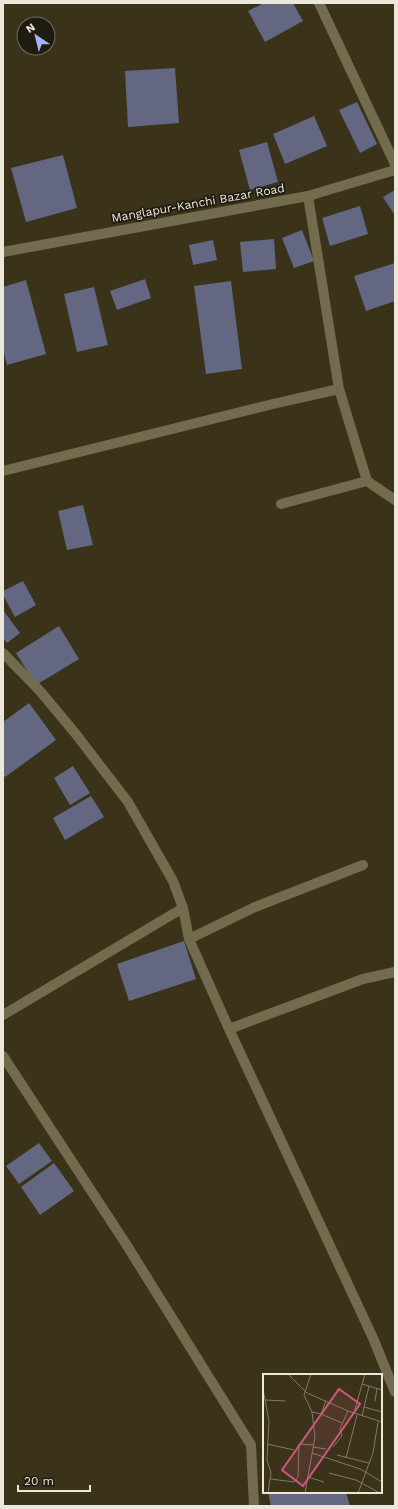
<svg xmlns="http://www.w3.org/2000/svg" width="398" height="1509" font-family="'Work Sans',sans-serif">
<style>
.building{fill:#636781}
.lines{fill:none;stroke-linecap:round;stroke-linejoin:round}
.minor{stroke:#736b4d;stroke-width:10}
.tertiary{stroke:#736b4d;stroke-width:10}
.labels{text-anchor:middle;dominant-baseline:central;stroke-width:3.5;stroke-linejoin:round;paint-order:stroke}
.street-label{font-size:12px;fill:#ece8d9;stroke:#1e1b10}
.inset-road{fill:none;stroke:#817b66;stroke-width:1}
.view{fill:#cf5681;fill-opacity:0.15;stroke:#cf5681;stroke-width:2}
.inset-edge{fill:none;stroke:#ece8d9;stroke-width:2}
</style>
<rect width="100%" height="100%" fill="#3a331a"/>
<path class="building" d="M264,3H293L303,21L265,42L248,11Z
M175,68L179,123L128,127L125,71Z
M357,102L377,144L360,153L339,110Z
M314,116L327,146L285,164L273,134Z
M267,142L278,182L250,190L239,150Z
M63,155L77,208L26,222L11,168Z
M395,190V213L394,214L383,197Z
M360,206L368,234L330,246L322,218Z
M302,230L314,261L294,268L282,238Z
M274,239L276,269L243,272L240,242Z
M213,240L217,260L193,265L189,245Z
M395,263V301L366,311L354,276Z
M145,279L151,298L117,310L110,291Z
M26,280L46,354L7,365L3,349V287Z
M231,281L242,369L206,374L194,286Z
M94,287L108,345L77,352L64,294Z
M83,505L93,545L67,550L58,511Z
M23,581L36,605L15,617L3,595V591Z
M3,610L20,633L7,643L3,638Z
M59,626L79,659L36,685L16,653Z
M29,703L56,740L5,777L3,775V722Z
M73,766L90,793L70,805L54,778Z
M91,796L104,817L65,840L53,818Z
M184,941L196,979L129,1001L117,964Z
M39,1143L52,1161L19,1184L6,1166Z
M54,1163L74,1191L40,1215L21,1187Z
M268,1492H346L350,1506H271Z"/>
<g class="lines">
<path class="minor" d="M319,3L395,164
M308,196L339,389L367,481L395,500
M3,471L273,404L339,389
M281,504L367,481
M3,653L40,691L75,733L128,802L173,881L183,908L189,939L229,1029L373,1338L395,1392
M189,939L255,907L363,865
M3,1015L183,908
M229,1029L363,979L395,972
M3,1056L126,1244L251,1445L254,1506"/>
<path class="tertiary" d="M3,252L308,196L395,170"/>
</g>
<g class="labels">
<g class="street-label">
<text transform="translate(198 203) rotate(-10)">Manglapur-Kanchi Bazar Road</text>
</g>
</g>
<g transform="translate(263 1374)">
<rect width="119" height="119" fill="#3a331a"/>
<path class="inset-road" d="M25,0L44,19L85,37L119,48M99,10L119,16M0,15L6,47L4,86L8,99L5,119M2,26L22,27M112,27L114,14M101,33L119,38M49,38L58,40L63,27M91,39L102,0M58,40L79,49M99,42L106,12M4,70L31,76M50,73L63,75M70,73L79,62L77,55L85,37M49,79L97,95L119,108M74,81L106,89M83,84L94,41M66,99L93,106L117,119M45,103L61,108M8,105L31,108L35,103L36,70L51,71M42,119L52,63L49,38L41,21L48,0M95,119L110,79L115,48"/>
<path class="view" d="M76,15L97,30L40,112L19,96Z"/>
<rect width="119" height="119" class="inset-edge"/>
</g>
<rect width="398" height="1509" fill="none" stroke="#ece8d9" stroke-width="8"/>
<g transform="translate(36 36) rotate(325)"><circle r="19" fill="#1e1b10" stroke="#706d60"/>
<path d="M0-3L7 15L0 10L-7 15Z" fill="#a6b1fc"/>
<text y="-6" font-size="11" font-weight="bold" text-anchor="middle" fill="#ece8d9">N</text>
</g>
<path d="M18 1485v6h72v-6" fill="none" stroke="#ece8d9" stroke-width="2"/>
<text x="24" y="1485" font-size="12" fill="#ece8d9" stroke="#1e1b10" stroke-width="3" paint-order="stroke">20 m</text>
</svg>
